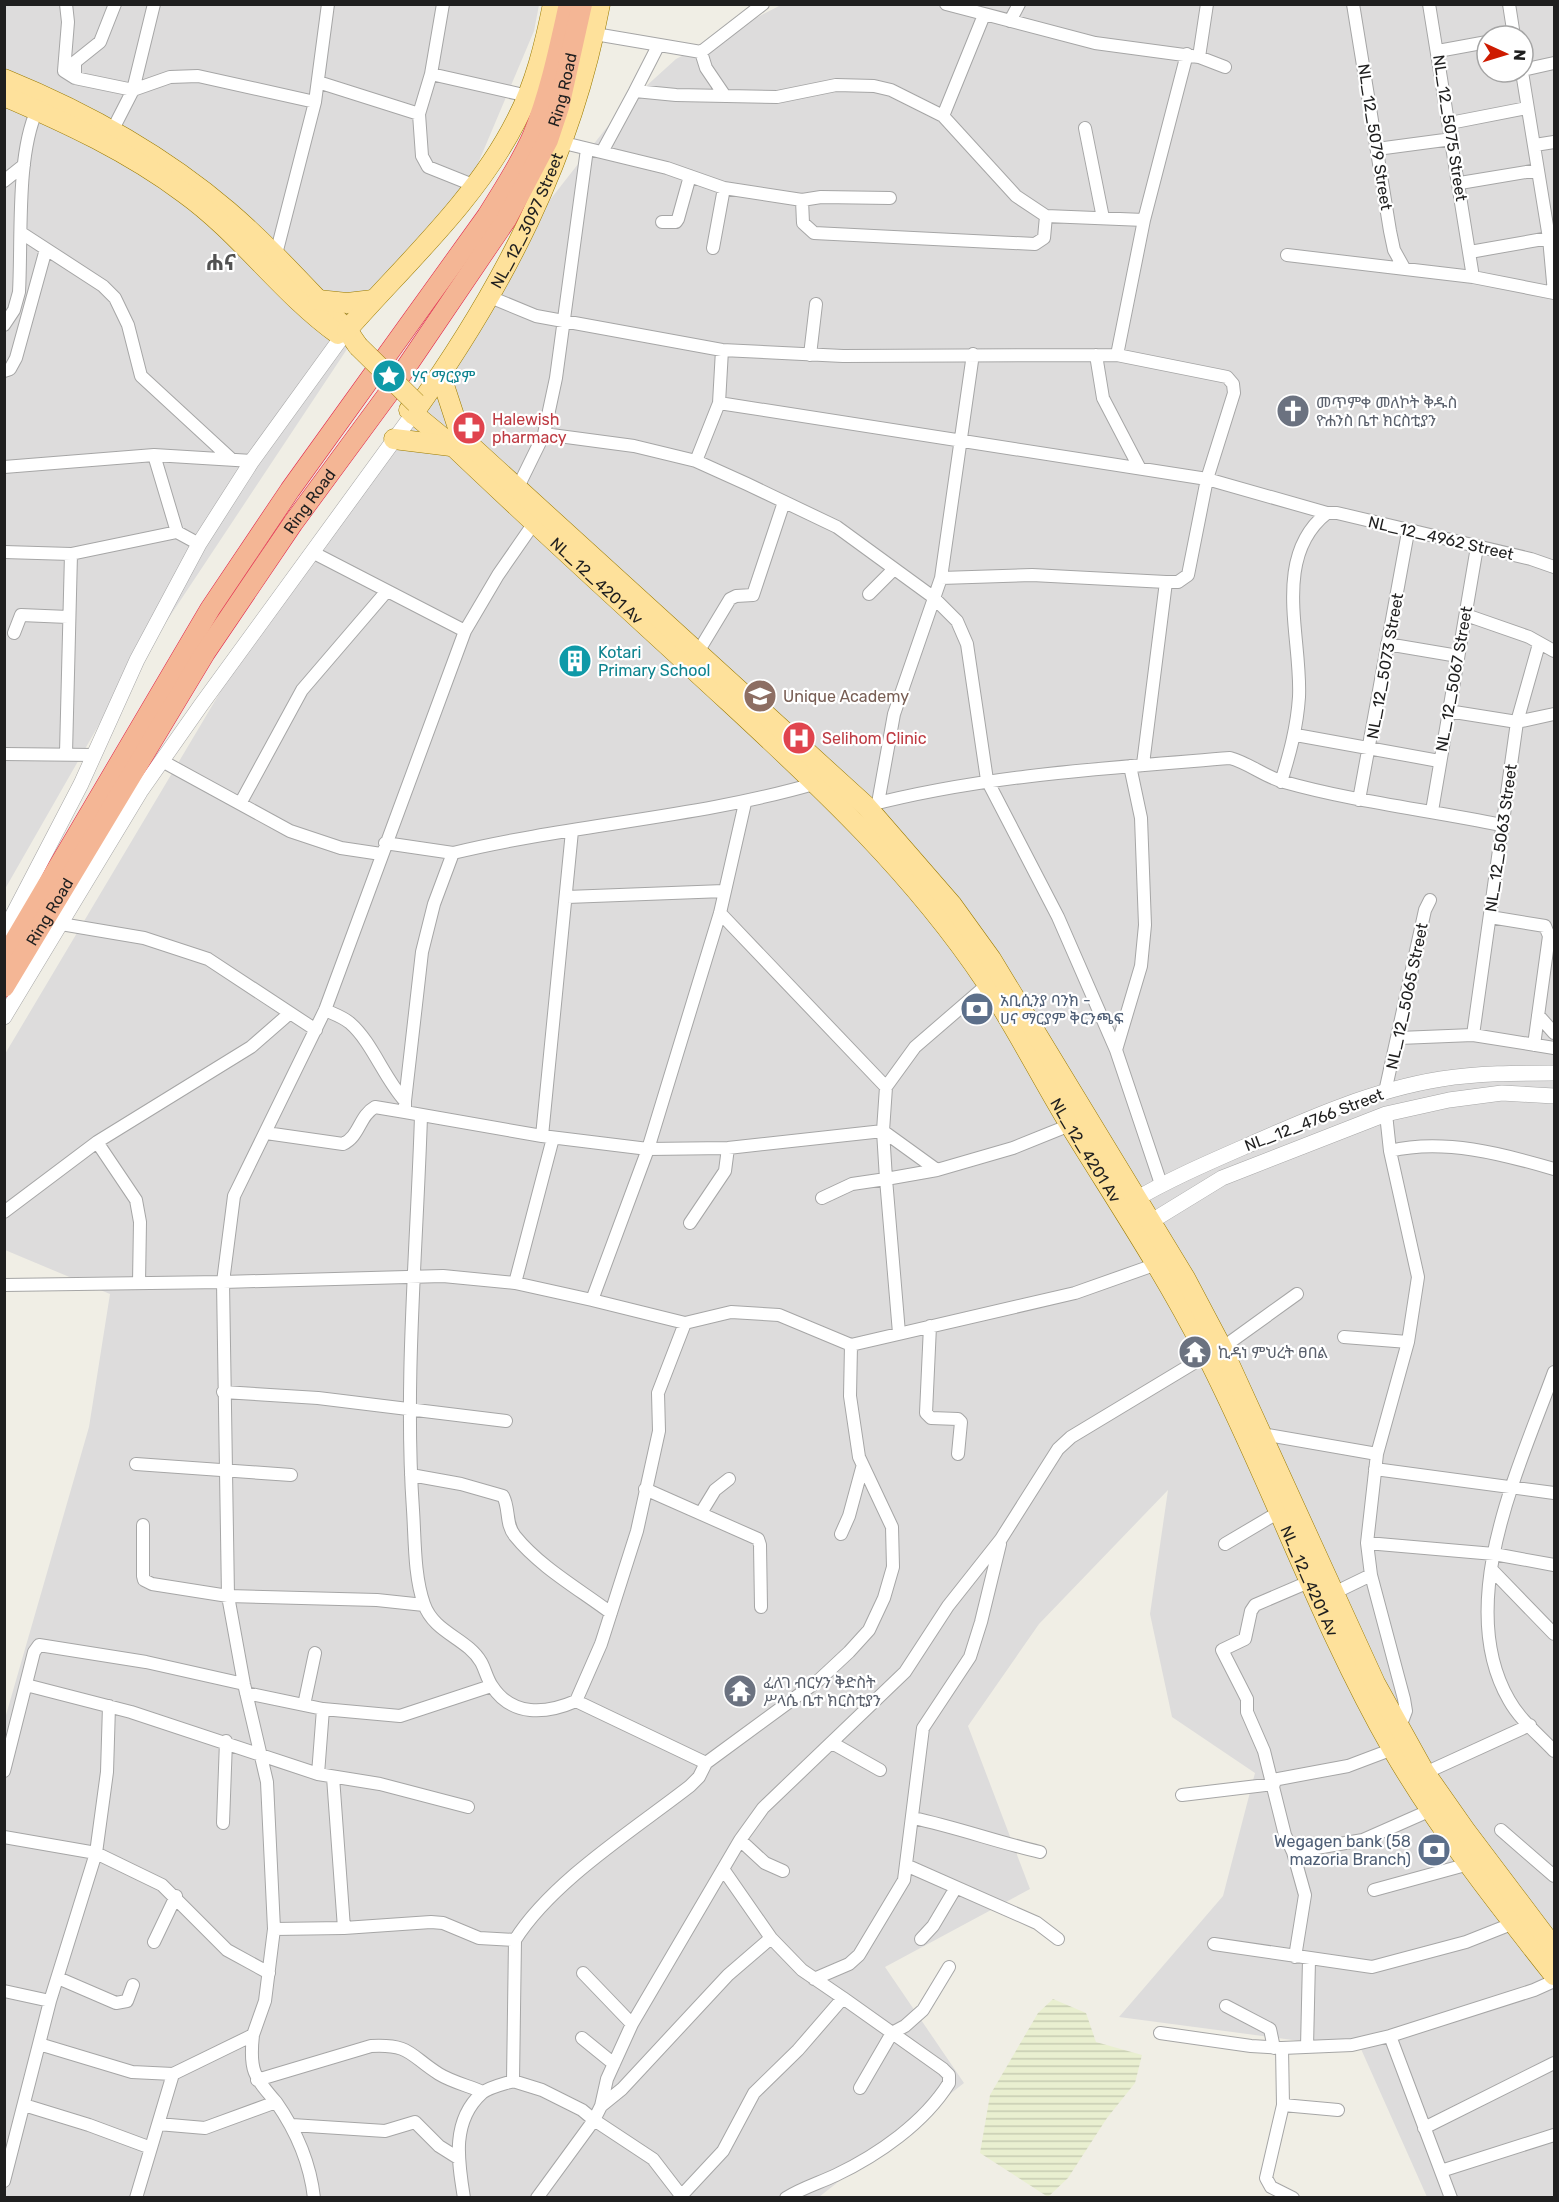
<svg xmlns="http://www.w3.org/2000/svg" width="1559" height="2202" font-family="Rubik,'Noto Sans Ethiopic',sans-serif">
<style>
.residential{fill:#dddcdc;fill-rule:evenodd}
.farmland{fill:url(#farmland-rules)}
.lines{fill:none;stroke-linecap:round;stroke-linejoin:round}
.minor-casing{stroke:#a6a6a6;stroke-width:14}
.tertiary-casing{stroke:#a6a6a6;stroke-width:16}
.primary-casing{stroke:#9a7b00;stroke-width:21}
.trunk-casing{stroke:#e02048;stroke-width:21}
.minor{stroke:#fff;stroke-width:12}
.tertiary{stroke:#fff;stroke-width:15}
.primary{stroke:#fee19b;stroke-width:20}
.trunk{stroke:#f4b695;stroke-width:20}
.primary-bridge-casing{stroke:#9a7b00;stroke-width:21;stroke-linecap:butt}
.primary-bridge{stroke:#fee19b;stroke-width:20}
.labels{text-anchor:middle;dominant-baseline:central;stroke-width:4.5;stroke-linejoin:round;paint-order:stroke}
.street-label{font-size:16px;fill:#1f1f1f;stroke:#fff}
.culture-label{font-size:16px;fill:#0d838f;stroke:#fff;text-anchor:start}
.worship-label{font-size:16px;fill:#5b616d;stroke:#fff;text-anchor:start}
.health-label{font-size:16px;fill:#be3a42;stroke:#fff;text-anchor:start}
.education-label{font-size:16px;fill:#785e54;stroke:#fff;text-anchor:start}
.service-label{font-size:16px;fill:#4e5e75;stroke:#fff;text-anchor:start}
.district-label{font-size:22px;font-weight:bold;fill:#525252;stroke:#fff}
</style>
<defs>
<pattern id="farmland-rules" width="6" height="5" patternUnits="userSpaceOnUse" patternTransform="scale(1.5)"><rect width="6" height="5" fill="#e9efd0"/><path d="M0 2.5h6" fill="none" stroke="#c7ccb2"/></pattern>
</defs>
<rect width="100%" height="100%" fill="#f0eee5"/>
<path class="residential" d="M5,5H539L534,31L468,187L363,325L105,714L5,889Z
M781,5H1554V2197H1427L1361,2049L1119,2017L1223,1896L1255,1773L1172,1717L1150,1614L1168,1490L1039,1624L968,1726L1030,1889L885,1967L964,2083L819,2197H5L4,1722L89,1427L110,1294L5,1250V1054L253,637L542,210L622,108L676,59ZM1487,36H1523V72H1487Z"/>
<path class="farmland" d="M1053,1999L1086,2013L1096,2042L1142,2055L1135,2083L1107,2118L1068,2178L1048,2197L980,2153L990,2095L1038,2013Z"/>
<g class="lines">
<g class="minor-casing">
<path id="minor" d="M66,4L68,22L64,71L75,78L133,90L154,4
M443,4L431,74L419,114L422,156L428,167L473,185
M946,4L1095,43L1199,57L1207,4
M1353,4L1390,231L1394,250L1404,268
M1429,4L1473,277
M1509,4L1514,36
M1010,21L1019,4
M595,34L701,52L763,4
M1438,51L1487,42
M701,52L706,68L725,96
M1199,57L1225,67
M1523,70L1554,63
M431,74L528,96
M75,78V62L100,42L115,4
M318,82L419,114
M635,91L658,46
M943,116L984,15
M1450,123L1527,108
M1085,128L1103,218
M113,129L133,90L170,77L198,76L315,102
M564,143L667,168L724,188L802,200L803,223L814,233L1035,244L1044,238L1046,216
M1535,145L1554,142
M1377,149L1452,139
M602,152L635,91L676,95L777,97L836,85L874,86L891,90L943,116L1016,196L1046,216L1144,220
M4,181L24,165
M1460,183L1538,170
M802,200L821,197L890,198
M662,222H676L678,219L690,176
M23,234L103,286L115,298L128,325L141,376L230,458
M713,248L724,188
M1470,252L1549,238
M1287,255L1473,277L1554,293L1549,238L1522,72
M275,258L315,102L328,4
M490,297L536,316L722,350L843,356L1117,355L1227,377L1233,384L1234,393L1207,479L1188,575L1178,582H1166L1143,764
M4,325L14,310L19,292C22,239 16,156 37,110
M810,355L816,304
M1096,355L1103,398L1139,467
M1117,355L1144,220L1187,54
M4,371L10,369L16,358L46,249
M719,403L1207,479L1327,513H1337L1531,559L1554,567
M544,434L634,446L696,461L747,484L837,527L933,597L957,621L967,644L987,780L1058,917L1116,1050
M154,455L177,532
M696,461L719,403L722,350
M4,467L154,455L252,461
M518,487L544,434L556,378L587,149
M4,552L71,554L177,532L199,544
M312,552L465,631
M941,578L1032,575L1166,582
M869,594L893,570
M1466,615L1529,637L1554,651
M14,633L21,615L68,617
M1387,644L1458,656
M698,652L730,599L736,596L753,595L784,502
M1448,711L1517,722L1554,714
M1296,735L1439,761
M66,753L71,554
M4,754L94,755
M162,761L290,831L341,848L381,854
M1130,766L1141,818L1145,925L1141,966L1116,1050L1161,1184
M1281,782C1290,753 1297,727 1299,697C1302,638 1271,557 1327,513
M1359,800L1408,532
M241,802L302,690L386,592
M878,803L894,714L941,578L973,354
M866,806C985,775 1107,768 1230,758C1249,763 1265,777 1284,782C1355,802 1429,810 1501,825
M1432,811L1477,547
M385,843L453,853
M567,897L724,891
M720,913L886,1087
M1490,917L1545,926L1549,936L1534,1045
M61,924L144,938L208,959L316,1030
M325,1010C334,1014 343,1017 350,1023C372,1042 384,1078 405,1101V1112L542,1136L648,1149L720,913L745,803
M1538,1015L1554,1033
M1473,1035L1517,722L1539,644
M1399,1038L1473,1035L1554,1048
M1385,1092L1425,910L1430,900
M405,1101L422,952L434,904L453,853C573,824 698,818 817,783
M1386,1114L1390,1151L1418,1277L1408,1342L1377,1454L1367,1543L1371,1575L1404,1699L1406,1711L1400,1727
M421,1116C417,1245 404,1382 413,1510C415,1539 414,1576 424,1604C434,1633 467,1638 481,1662C485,1669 487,1679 492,1686C512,1717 546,1714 576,1701L601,1644L637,1531L659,1431L658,1393L685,1323L731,1312L779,1315L851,1345L1075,1293L1157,1264
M883,1131L937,1170L1013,1148L1070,1125
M266,1133L343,1144C360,1136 359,1116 375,1107L405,1112
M542,1136L572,831
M97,1142L136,1200L140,1222L139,1283
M1390,1151C1443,1138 1503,1154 1554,1169
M822,1198L852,1184L886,1179L883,1131
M4,1212L97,1142L251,1047L290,1013
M690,1223L725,1171L728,1148
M515,1283L553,1138
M4,1285L223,1282L234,1196L325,1010L465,631L498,575L534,523
M592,1300L685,1323
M930,1326L926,1413L931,1418L958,1419L961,1422L958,1454
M899,1333L886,1179L937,1170
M1344,1337L1408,1342
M1222,1348L1297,1294
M1554,1372C1520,1466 1453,1603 1509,1700C1520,1720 1539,1735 1554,1751
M223,1392L318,1398L506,1421
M1262,1434L1377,1454
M136,1464L291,1475
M1375,1469L1554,1493
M411,1475L461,1484L503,1496C510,1509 505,1524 515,1536C540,1567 579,1589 611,1613
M645,1489L758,1539L760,1545L761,1607
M701,1513L715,1490L729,1479
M143,1525V1576L144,1580L152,1584L228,1596L377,1600L424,1605
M841,1534L849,1516L862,1468
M1367,1543L1494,1554L1554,1565
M1225,1544L1279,1512
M1492,1570L1554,1634
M1334,1593L1371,1575
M26,1685L131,1712L318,1774L380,1784L468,1807
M246,1693L323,1709L400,1716L491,1686
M304,1705L315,1653
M832,1743L880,1770
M706,1763L819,1680L849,1652L869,1630L884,1598L893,1567L892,1527L859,1457L850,1396L851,1345
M4,1771L34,1652L39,1645L146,1662L244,1684
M1425,1773L1530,1725
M318,1774L323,1709
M1273,1780L1348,1766L1393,1749
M1182,1795L1274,1784
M913,1818C956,1827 997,1842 1040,1852
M223,1823L226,1741
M1501,1830L1554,1876
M4,1837L96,1853L162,1885L227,1950L269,1973
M740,1840L765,1863L783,1871
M1293,1852L1285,1835L1264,1751L1247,1712V1699L1222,1650L1245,1639L1251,1611L1255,1605L1311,1581
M908,1866L1037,1923L1058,1939
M1374,1890L1469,1864
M344,1928L431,1922L443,1923L479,1938L515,1940L513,2081L542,2090L582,2110L594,2120L653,2159L683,2198
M274,1929L344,1928L333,1777
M921,1939L933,1926L955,1889
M515,1940C552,1881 635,1829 690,1786L699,1777L706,1763L576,1701
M154,1942L176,1896
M1214,1944L1372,1967L1466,1942L1514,1923
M1295,1957L1305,1895L1293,1852L1363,1840L1431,1810
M583,1973L632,2024
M58,1978L116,2003L127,2001L133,1985
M814,1979L849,1964L859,1955L904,1880L923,1728L970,1657L981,1622L1000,1544
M4,1991L50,2001L96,1853L107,1772L109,1706
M1226,2006L1270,2029L1274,2048
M1160,2033L1251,2046L1282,2048L1352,2045L1390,2036L1534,1990L1554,1981
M253,2035C249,2070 254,2077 276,2102
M1390,2036L1451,2198
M582,2038L614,2064
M39,2044L132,2072L173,2074
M1307,2047L1309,1960
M1282,2048L1283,2105L1266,2178L1271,2187L1293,2198
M257,2080L371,2046C411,2044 409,2055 439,2074C452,2082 469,2086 483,2092
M860,2088L892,2033L905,2026L923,2010L949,1967
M24,2105L89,2125L151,2148
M1283,2105L1338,2110
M601,2106L622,2089L728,1975L771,1938L723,1869
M158,2124L205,2128L276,2102C297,2132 310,2162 314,2198
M292,2125L385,2131L415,2122L439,2146L458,2158
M1424,2128L1554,2063
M1441,2171L1554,2135
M4,2181L50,2001
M682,2195L723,2151L754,2093L798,2050L843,1998L802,1970L771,1938
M136,2198L173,2074L253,2035L265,2001L274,1929L267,1782L244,1684L228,1596L223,1282L443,1276L515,1283L592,1300L648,1149L728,1148L883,1131L886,1087L915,1047L988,984
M464,2198C458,2161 451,2121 482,2093C489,2087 504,2084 513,2081
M537,2198L594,2120L601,2106L607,2079L632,2024L740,1840L763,1808L905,1672L948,1606L1001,1539L1058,1449L1071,1437L1207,1355
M786,2198C802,2188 819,2183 836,2175C878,2155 924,2123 949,2083V2075L943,2069L843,1998"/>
</g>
<g class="tertiary-casing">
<path id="tertiary" d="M4,932L81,784L137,660L199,544L252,461L347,330
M4,1017L140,792L201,705L413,414
M1129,1203C1166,1181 1205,1164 1244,1147C1307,1119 1372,1090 1441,1079C1479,1073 1516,1073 1554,1073
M1142,1227L1222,1178L1386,1114L1449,1100L1502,1093L1554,1096"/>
</g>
<g class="primary-casing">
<g id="primary">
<path d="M4,79C85,112 161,154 228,211C269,246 309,291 347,330L358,346"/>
<path d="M4,96C67,123 129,152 184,193C241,234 281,293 338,334"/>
<path d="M318,300L347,303L373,300"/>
<path d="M347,330C405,264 476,200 516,121C535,85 545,44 553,4"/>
<path d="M441,376L461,437"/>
<path id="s1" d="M409,410L454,447C544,533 636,616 728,701C822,788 914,874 986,982C1017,1029 1043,1081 1073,1130C1118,1203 1166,1275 1205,1352C1272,1482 1320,1623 1393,1750C1439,1829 1497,1903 1554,1975"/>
<path id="s2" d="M413,414C503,288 571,158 600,4"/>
<path d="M394,439L451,446"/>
<path d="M472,447L866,806L952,905L991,959L1185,1278L1222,1348L1375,1683L1425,1773L1465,1830L1554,1948"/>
</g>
</g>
<g class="trunk-casing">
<g id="trunk">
<path d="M4,959L210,609L290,490L487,216C503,190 521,163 533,135C550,93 559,48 569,4"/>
<path id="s3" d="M4,987L205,653L293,523L388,394L506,220L548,140L559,107L582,4"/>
</g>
</g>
<use href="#minor" class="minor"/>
<use href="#tertiary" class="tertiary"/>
<use href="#primary" class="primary"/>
<use href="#trunk" class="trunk"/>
<g class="primary-bridge-casing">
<path id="primary-bridge" d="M358,346L416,403"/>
</g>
<use href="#primary-bridge" class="primary-bridge"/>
</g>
<defs>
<g id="sight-disc" transform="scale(1.725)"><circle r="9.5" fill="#0f9aa8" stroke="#fff"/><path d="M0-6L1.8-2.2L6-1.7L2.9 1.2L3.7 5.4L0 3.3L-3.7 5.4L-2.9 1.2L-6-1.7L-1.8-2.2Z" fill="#fff"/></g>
<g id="church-disc" transform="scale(1.725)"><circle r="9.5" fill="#6b7280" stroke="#fff"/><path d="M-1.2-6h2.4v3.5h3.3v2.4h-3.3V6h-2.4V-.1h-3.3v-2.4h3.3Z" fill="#fff"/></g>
<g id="pharmacy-disc" transform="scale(1.725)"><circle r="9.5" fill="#e0444e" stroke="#fff"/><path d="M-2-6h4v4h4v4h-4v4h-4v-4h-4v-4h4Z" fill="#fff"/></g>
<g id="building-disc" transform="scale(1.725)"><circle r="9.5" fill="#0f9aa8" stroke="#fff"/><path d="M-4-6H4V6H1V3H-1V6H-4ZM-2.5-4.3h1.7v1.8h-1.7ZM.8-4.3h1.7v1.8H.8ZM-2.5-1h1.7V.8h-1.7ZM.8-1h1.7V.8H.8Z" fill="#fff"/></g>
<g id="school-disc" transform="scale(1.725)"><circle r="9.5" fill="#8d6e63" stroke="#fff"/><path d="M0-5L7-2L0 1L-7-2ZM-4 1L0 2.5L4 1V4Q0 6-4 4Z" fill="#fff"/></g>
<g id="hospital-disc" transform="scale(1.725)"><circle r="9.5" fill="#e0444e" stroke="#fff"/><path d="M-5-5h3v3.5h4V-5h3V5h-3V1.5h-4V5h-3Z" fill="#fff"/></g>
<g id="bank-disc" transform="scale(1.725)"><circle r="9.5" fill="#5c6f8a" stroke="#fff"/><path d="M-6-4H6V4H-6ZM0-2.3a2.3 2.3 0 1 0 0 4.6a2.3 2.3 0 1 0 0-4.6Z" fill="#fff"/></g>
<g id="temple-disc" transform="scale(1.725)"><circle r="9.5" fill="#6b7280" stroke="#fff"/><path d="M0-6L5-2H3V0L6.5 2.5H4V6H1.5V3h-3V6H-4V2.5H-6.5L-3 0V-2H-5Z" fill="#fff"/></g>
</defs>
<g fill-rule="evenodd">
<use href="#sight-disc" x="389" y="376"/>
<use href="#church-disc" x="1293" y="411"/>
<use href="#pharmacy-disc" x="469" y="428"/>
<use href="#building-disc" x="575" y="661"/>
<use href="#school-disc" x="760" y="696"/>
<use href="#hospital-disc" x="799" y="738"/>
<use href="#bank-disc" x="977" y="1009"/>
<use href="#temple-disc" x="1195" y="1352"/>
<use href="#temple-disc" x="740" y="1691"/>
<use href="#bank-disc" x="1434" y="1850"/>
</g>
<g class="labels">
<g class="street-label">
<text stroke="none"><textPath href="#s3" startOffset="1060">Ring Road</textPath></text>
<text transform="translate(1450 128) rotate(81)">NL_12_5075 Street</text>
<text transform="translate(1375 137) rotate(81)">NL_12_5079 Street</text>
<text stroke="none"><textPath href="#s2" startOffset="225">NL_12_3097 Street</textPath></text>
<text stroke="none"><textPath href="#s3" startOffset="574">Ring Road</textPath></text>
<text transform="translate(1441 538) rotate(13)">NL_12_4962 Street</text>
<text stroke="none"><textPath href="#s1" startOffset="254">NL_12_4201 Av</textPath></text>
<text transform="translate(1385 666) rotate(-80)">NL_12_5073 Street</text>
<text transform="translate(1454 679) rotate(-80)">NL_12_5067 Street</text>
<text transform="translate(1501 838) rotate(-82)">NL_12_5063 Street</text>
<text stroke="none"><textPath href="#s3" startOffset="88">Ring Road</textPath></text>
<text transform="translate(1407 996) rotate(-78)">NL_12_5065 Street</text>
<text transform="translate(1314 1120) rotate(-21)">NL_12_4766 Street</text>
<text stroke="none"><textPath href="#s1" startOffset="1010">NL_12_4201 Av</textPath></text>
<text stroke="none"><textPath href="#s1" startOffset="1496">NL_12_4201 Av</textPath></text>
</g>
<g class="culture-label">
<text x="412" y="376">ሃና ማርያም</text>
<text x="598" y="652">Kotari<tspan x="598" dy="18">Primary School</tspan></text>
</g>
<g class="worship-label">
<text x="1316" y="402">መጥምቀ መለኮት ቅዱስ<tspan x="1316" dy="18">ዮሐንስ ቤተ ክርስቲያን</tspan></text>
<text x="1218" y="1352">ኪዳነ ምህረት ፀበል</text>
<text x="763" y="1682">ፈለገ ብርሃን ቅድስት<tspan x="763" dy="18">ሥላሴ ቤተ ክርስቲያን</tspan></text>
</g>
<g class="health-label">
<text x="492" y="419">Halewish<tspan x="492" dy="18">pharmacy</tspan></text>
<text x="822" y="738">Selihom Clinic</text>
</g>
<g class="education-label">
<text x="783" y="696">Unique Academy</text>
</g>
<g class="service-label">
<text x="1000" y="1000">አቢሲንያ ባንክ -<tspan x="1000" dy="18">ሀና ማርያም ቅርንጫፍ</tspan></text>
<text x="1411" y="1841" text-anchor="end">Wegagen bank (58<tspan x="1411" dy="18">mazoria Branch)</tspan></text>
</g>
<g class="district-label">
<text x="221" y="262">ሐና</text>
</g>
</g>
<rect width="1559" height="2202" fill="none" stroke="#1f1f1f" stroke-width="12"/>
<g transform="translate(1505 54) rotate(94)"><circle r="28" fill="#ffffff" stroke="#a5a5a5" stroke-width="1.5"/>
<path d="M0-4.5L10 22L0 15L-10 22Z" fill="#ce1b00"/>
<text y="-9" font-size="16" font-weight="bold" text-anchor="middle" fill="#1f1f1f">N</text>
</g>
</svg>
